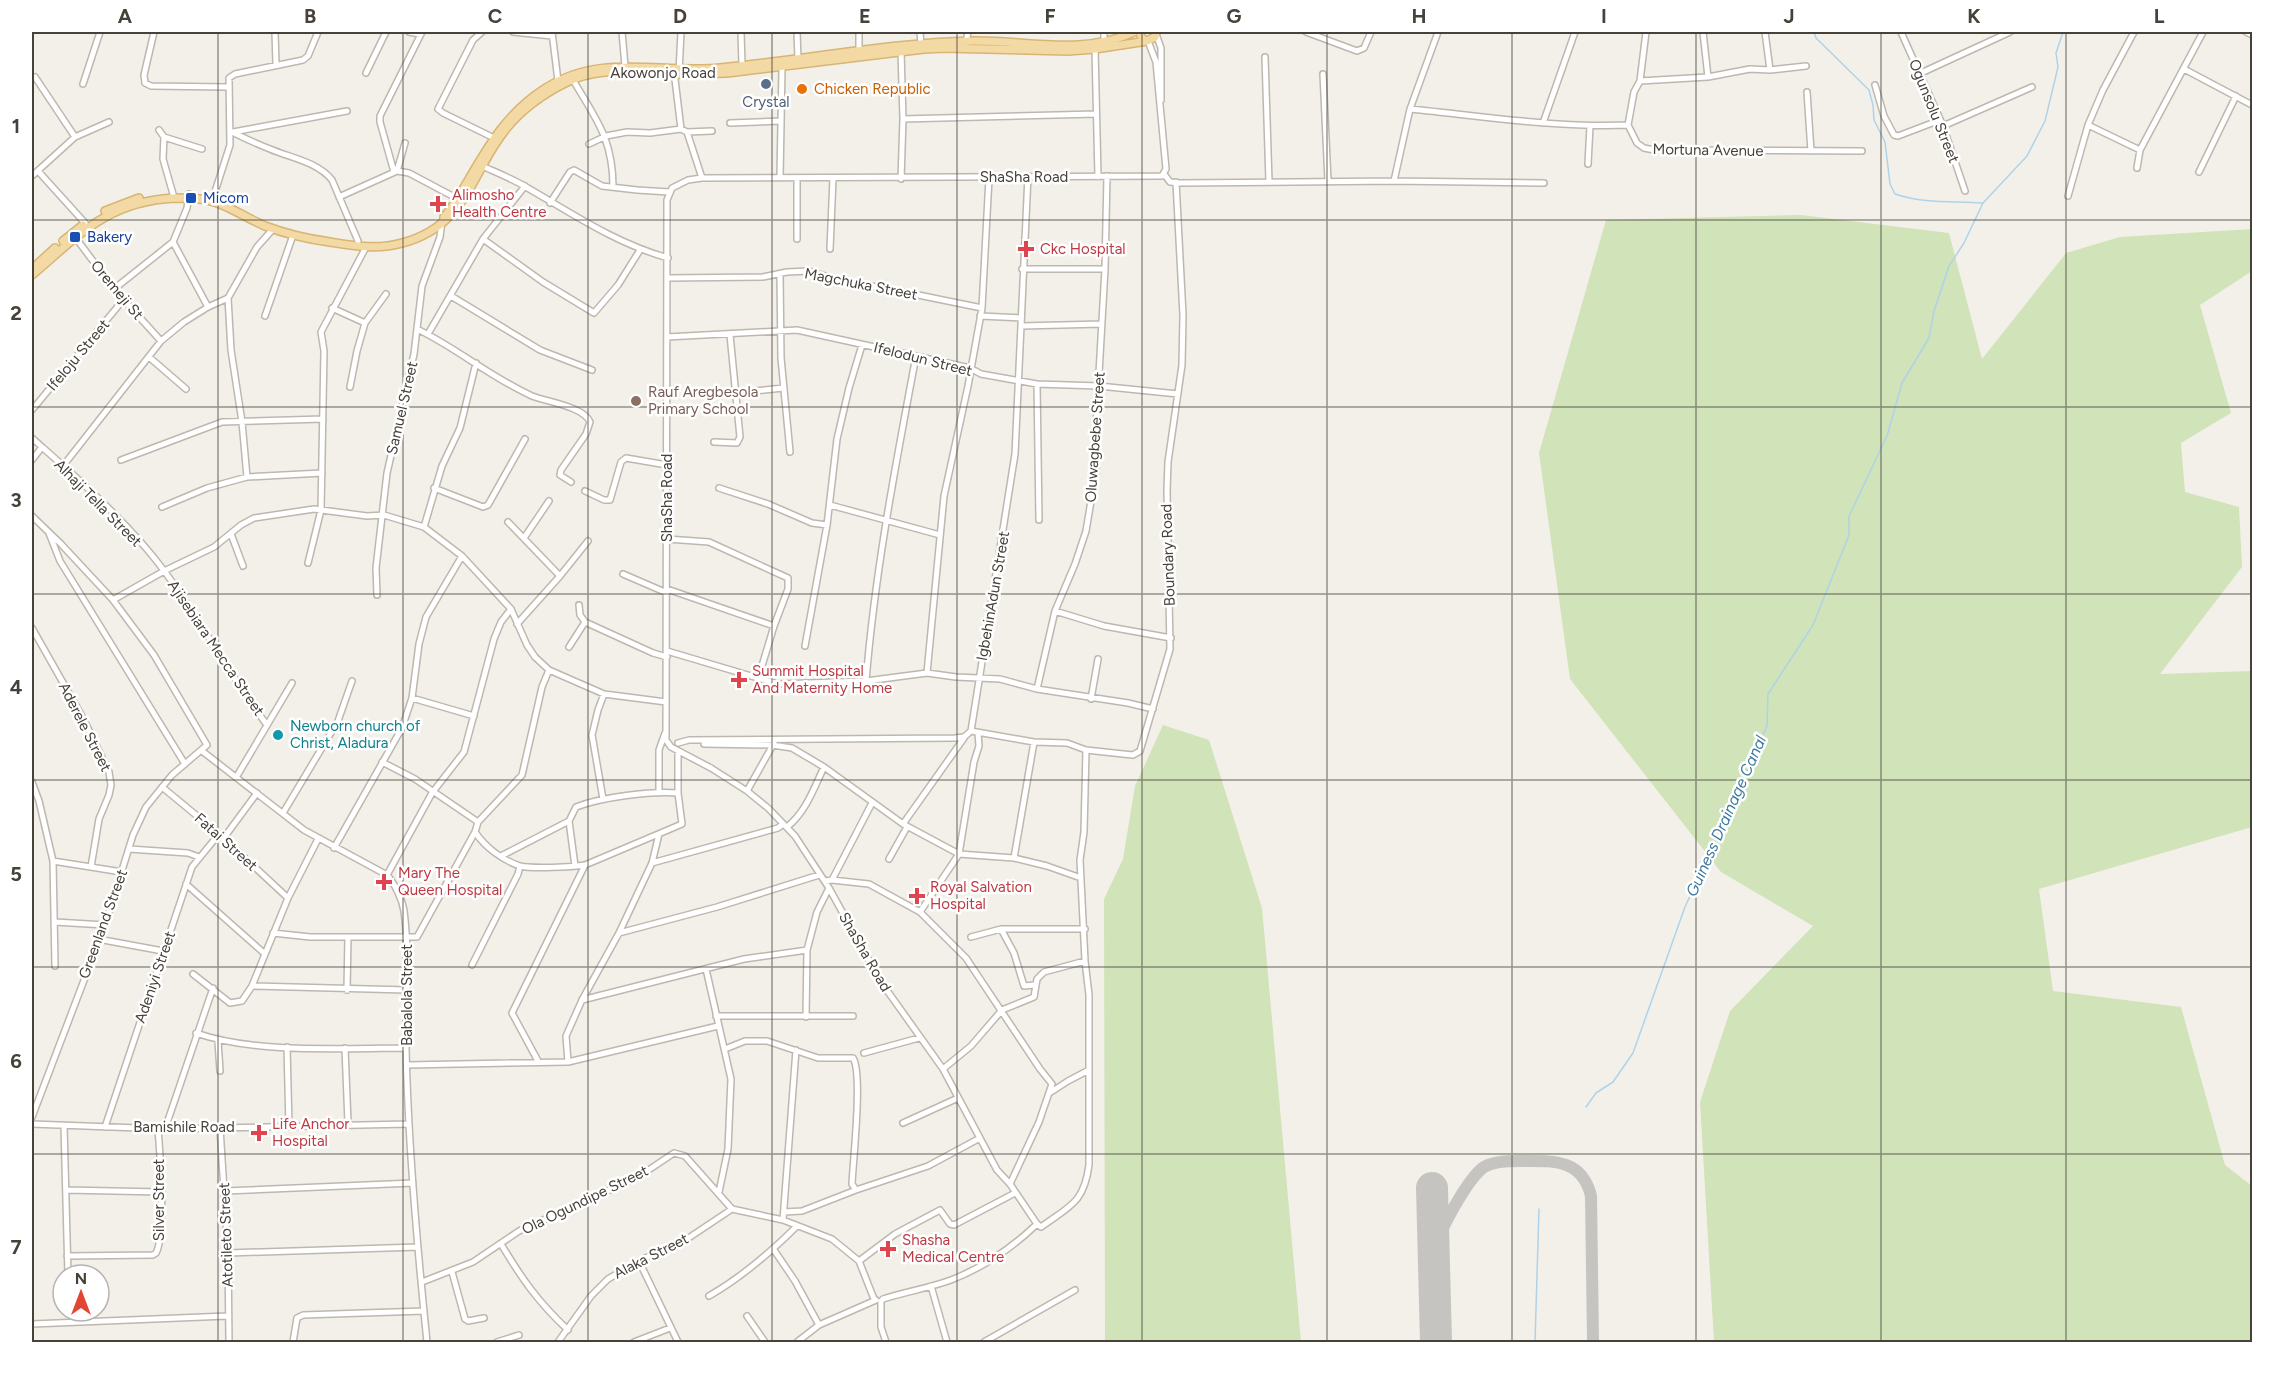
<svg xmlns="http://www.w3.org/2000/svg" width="2284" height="1374" font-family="Figtree,sans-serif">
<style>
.green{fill:#d1e3b8}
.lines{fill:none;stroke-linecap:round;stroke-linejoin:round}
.stream{stroke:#aed3e9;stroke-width:1.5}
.taxiway{stroke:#c6c4c1;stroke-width:12}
.runway{stroke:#c6c4c1;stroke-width:32}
.minor-casing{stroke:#beb7ae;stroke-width:8}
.major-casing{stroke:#d7b575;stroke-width:10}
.minor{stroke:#fff;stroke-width:5}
.major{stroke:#f3d9a3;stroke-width:7}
.grid{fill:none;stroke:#464139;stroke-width:1.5;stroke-opacity:0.55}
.service-dot{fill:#5c6f8a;stroke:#fff;stroke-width:2}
.food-dot{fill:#e8710a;stroke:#fff;stroke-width:2}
.transit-dot{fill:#1a4fb4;stroke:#fff;stroke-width:2}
.health-dot{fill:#e0444e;stroke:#fff;stroke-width:2}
.education-dot{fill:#8d6e63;stroke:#fff;stroke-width:2}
.culture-dot{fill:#0f9aa8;stroke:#fff;stroke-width:2}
.labels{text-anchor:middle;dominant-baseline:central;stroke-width:5;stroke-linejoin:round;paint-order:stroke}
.street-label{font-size:15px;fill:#464139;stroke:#fff}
.food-label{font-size:15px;fill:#c56008;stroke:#fff;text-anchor:start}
.service-label{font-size:15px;fill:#4e5e75;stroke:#fff}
.health-label{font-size:15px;fill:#be3a42;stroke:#fff;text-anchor:start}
.transit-label{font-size:15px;fill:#164399;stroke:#fff;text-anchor:start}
.education-label{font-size:15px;fill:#785e54;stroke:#fff;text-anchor:start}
.culture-label{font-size:15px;fill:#0d838f;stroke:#fff;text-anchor:start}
.water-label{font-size:16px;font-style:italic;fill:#3c7aa0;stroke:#fff}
.neatline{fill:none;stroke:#464139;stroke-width:2}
.grid-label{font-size:20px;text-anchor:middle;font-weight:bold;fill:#464139}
</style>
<rect width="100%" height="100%" fill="#f3f0ea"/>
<path class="green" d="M1801,215L1949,233L1982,359L2066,253L2120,237L2252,229V271L2200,305L2231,413L2181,443L2185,492L2239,507L2242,567L2160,674L2252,671V827L2039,889L2053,991L2181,1007L2225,1165L2252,1186V1342H1714L1700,1102L1730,1011L1813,926L1721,872L1570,679L1539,453L1606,220Z
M1163,725L1209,740L1262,908L1301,1342H1105L1104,899L1123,859L1135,786Z"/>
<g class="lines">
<path class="stream" d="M1814,32L1816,38L1869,90L1873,105L1874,120L1885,142L1890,184L1895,194C1924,204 1952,201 1982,203
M1586,1107L1596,1093L1613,1082L1633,1053L1685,907L1767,726L1768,694L1813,625L1849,535V516L1887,436L1902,383L1929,338L1934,311L1949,266L1964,243L1983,203L2027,156L2045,121L2058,67L2056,53L2063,32
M1535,1342L1539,1209"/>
<path class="taxiway" d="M1435,1250C1439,1231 1468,1178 1484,1167C1495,1161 1508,1161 1520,1161C1552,1161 1582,1158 1591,1196L1593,1342"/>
<path class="runway" d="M1432,1188L1436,1342"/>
<g class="minor-casing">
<path id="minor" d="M154,32L144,75L145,83L151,86L228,87
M275,32L276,64
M409,32L420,34
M482,32L473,40L438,109L443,113L494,138
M513,32L552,36
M552,32L558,81
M622,32L625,66
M741,32L742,65
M797,32L798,59
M859,32V50
M920,32L921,45
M1104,32V41
M1306,32L1357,51L1364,48L1371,32
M1646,32L1640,81L1634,92L1628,125L1637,143L1644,148L1654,150L1862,151
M1703,32L1708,77
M1765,32L1770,70
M1901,32L1943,126L1965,191
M2246,32L2252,35
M1156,34L1161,48V100
M966,42L968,32
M1095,49L1098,177
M901,52L903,119L901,179
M1265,57L1269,182
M2184,69L2252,105
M674,71L681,129
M679,72L681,32
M366,73L386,32
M1921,73L2010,32
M1323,74L1328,181
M35,77L75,137
M573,80C596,119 613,139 613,187
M1640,81L1708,77L1750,69L1770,70L1806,66
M83,84L100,32
M1875,85L1884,116L1894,135L1898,136L1940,120
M1807,92L1811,151
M1410,109C1483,116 1555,128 1628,125
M903,119L1096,114
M730,123L781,121
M1543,123L1575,32
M2088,125L2140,150
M1943,126L2032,87
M159,130L164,137L202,149
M232,132C244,138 257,144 270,149C291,158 318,162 332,180L358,241
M233,132L347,111
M687,132L702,178
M164,137L163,159L173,194
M589,144L606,136L627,132L650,133L681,129L687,132L712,131
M1588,164L1590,126
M480,165C495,172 511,178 526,187C573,214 615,243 668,258
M2137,168L2140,150L2203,32
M38,171L85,223
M397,171L405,143
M394,172L380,122V116L422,32
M2199,172L2236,96
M1164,174L1170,182L1179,183L1394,181L1544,183
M32,176L75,137L109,122
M780,178L782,68
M797,178V239
M1394,181L1410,109L1438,32
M189,194L187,208L173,242L208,307
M2068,196L2088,125L2103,90L2134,32
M339,197L397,171L409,173L458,199
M212,201L230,145L229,78L235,74L303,60L308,56L318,32
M550,203L570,172L574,170L602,186L637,190L669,192
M75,237L114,289L161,341
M483,239L543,282L594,313L618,285L640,250
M830,249L833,178
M1022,269H1105
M780,274L781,358L790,452
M668,278L763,277L787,272L809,271L852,284L879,287L982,308
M114,289L173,242
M451,296L540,350L592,370
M332,308L365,323
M265,316L293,235
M980,316L1021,318
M1021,326L1102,324
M419,330C458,349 492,378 532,396C548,402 584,407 590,422L586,434L561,470L560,475L571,482
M428,334L483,239L525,186
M667,337L797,330L970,368L981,374L1037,384L1099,386L1178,394
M149,357L186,389
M1037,384L1039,520
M350,387L357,351L365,323L386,294
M737,393L783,388
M32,410L124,299
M32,438L42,447
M714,442L737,443L740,437L730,335
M32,460L42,447C84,484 132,527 165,572C201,621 230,676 267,725
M121,460L222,422L323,419
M63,466L161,341L184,322L208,307L228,298
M247,477L242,422L231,350L228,298L257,247L273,229
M434,488L483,507L488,505L525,439
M719,488L768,504L812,523L827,525
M585,491L604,500H610L621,462L626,458L667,465
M830,505L940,535
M162,507L207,488L247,477L322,473
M32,516L61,544L113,600L154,655L207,745L172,775L146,807L133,835L105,925L32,1117
M508,522L560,576L517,624
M424,527L442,466L460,428L476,363
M49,533L60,561L185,764
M231,534L243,566
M524,538L549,501
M667,539L709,542L788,578V589L774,626L758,679
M308,563L321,510L324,351L321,332L366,247
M623,574L667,593
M560,576L588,541
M667,589L774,626
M377,595L376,568L387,473L414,354L422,286L440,237L442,221
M113,600L164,571L214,547L241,525L254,518L314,509L367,516L384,515L424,527L462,556L511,609L527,645L535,657L549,670L604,694L666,702
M579,605L580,615L585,622L653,653L667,657
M1055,611L1104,626L1171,638
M32,628L83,718L109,772L111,785L109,795L99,819L91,867
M805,646L827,525L837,439L849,388L862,345
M569,647L585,622
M667,651L778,684L866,681L927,673L956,677L1000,679L1037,689L1128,703L1153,709
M927,673L944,496L968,386L982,308L989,178
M866,681C875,571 896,463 916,356
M1037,689L1055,611L1075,564L1086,531L1096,471V425L1105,269L1107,176
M412,698L474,716
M1091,699L1098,659
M971,731L1034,742L1067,743L1086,750L1123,754L1133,755L1140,751L1170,649L1167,490L1168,462L1182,365L1183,315L1176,182
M678,743L689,740L955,738L964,737L971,731L1015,454L1028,176
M704,744L772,745L792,748L824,767L903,824L959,854L1014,858L1047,866L1081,878
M202,751L304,830L387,875C395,884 402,899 404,911C410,956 405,1002 406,1048C408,1146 417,1245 427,1342
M382,762L415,779L478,822L475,832C485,847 502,860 520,866C532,869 572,867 585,865L682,824L678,793V751
M237,776L292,683
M32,782L39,801L53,861L55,966
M162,787L219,834L288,898
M747,791L774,743
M659,793V750L665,733
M603,799L592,735L598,710L604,694
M283,813L338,721L352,681
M569,821L576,807C602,797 650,791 678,793
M569,821L575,866
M478,822L522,775L542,687L549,670
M903,824L964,738
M787,827C806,812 814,788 824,767
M223,839L257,793
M334,848L402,728L412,698L419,644L426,617L462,556
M129,849L188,853L199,857
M501,856L569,821
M1014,858L1034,742
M889,859L907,827
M53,861L122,872
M652,863L778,828L783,824
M387,875L432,793L464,752L494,639L501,622L511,609
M832,880L872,803
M825,881L832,880L869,884L920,912L966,958L1040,1069L1052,1084L1039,1122L1010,1184
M186,884L265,954
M920,912L959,854L974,762L979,746L978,733
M55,922L105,925
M1001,929L1014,953L1024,986L1034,985
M273,933L310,937H417L475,832
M619,933L717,907L819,875
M971,937L1001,929H1085
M98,939L163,951
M472,965L518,874L520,866
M706,969L731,1079L728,1149L719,1192
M193,974L230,1003L242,1001L252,986L288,898L318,839
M252,986L407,990
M347,990L348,937
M582,1000L744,959L807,950
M716,1016H853
M806,1017L807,950L817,912L829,888
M196,1033C256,1054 342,1048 406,1048
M218,1041L220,1071
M287,1047L289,1126
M345,1048L348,1123
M725,1049L745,1041H767L818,1058H853C863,1073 853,1161 852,1184L856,1190L928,1166L980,1138
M864,1053L919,1038
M538,1061L512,1013L585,865
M568,1062L566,1036L582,1000L619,933L652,863L659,834
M407,1065L568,1062L718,1026
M943,1069L971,1046L1002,1010L1034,997L1037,979L1044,972L1085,961
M1051,1092L1068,1081L1089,1070
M903,1123L958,1098
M32,1124L165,1129L409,1124
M64,1126L68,1275
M105,1127L192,867L219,834
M220,1128L228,1253L229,1342
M165,1129L213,988
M66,1190L161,1192
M225,1191L413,1183
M784,1212L802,1211L856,1190
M783,1220L796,1050
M1037,1224L1041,1227C1070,1206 1084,1203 1089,1165V995L1085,961L1080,860L1084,832L1086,750
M501,1244C522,1279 538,1302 568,1330
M774,1250L795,1281L819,1325
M228,1253L418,1247
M67,1256L153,1255L156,1253C166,1235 160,1152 158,1129
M639,1261L678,1342
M859,1261L895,1234L940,1210L950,1224L954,1225L1015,1193
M452,1272L465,1319L468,1321L484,1318
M422,1282L473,1262L519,1231L638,1177L674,1153L685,1156L732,1209L783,1220L832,1239L859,1261L874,1299
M931,1286L947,1342
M709,1296C742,1277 770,1253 797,1226
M881,1301L883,1299C905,1292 929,1288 951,1280C982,1268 1013,1247 1037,1224L1010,1184L997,1170L943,1069L881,982L829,888L795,836L768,808L747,791L711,768L671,747L666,740L667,200L672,188L688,180L702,178L1162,176L1166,169L1156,62L1148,41
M881,1301V1327L886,1342
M747,1316L765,1342
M32,1324L227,1316
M293,1342L297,1318L303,1315L424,1311
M497,1342L519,1335
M558,1342L591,1296L608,1279L639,1261L690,1237L732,1209
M634,1342L670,1328
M797,1342L819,1325L876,1300
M984,1342L1075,1290"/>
</g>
<g class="major-casing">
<path id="major" d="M1140,32L1142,39L1147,41L1155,37L1156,32
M105,211L139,198
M444,217C455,205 461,192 469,179C490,143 508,113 543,90C599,52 658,74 720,68C804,60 888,43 972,41C1027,40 1082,56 1134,32
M63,241L83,225
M32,269L55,248
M32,275C79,235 108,201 175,198C190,198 205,198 220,204C235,210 249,219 265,226C286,234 308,239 330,242C355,246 378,250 402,243C470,225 471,168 511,123C527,105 552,88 574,79C606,67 640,72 673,74C691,75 709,73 727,73L924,49L944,48L1068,51L1095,49L1147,41"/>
</g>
<use href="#minor" class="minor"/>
<use href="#major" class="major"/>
</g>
<path class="grid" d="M218,32V1342M403,32V1342M588,32V1342M772,32V1342M957,32V1342M1142,32V1342M1327,32V1342M1512,32V1342M1696,32V1342M1881,32V1342M2066,32V1342M32,220H2252M32,407H2252M32,594H2252M32,780H2252M32,967H2252M32,1154H2252"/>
<circle class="service-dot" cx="766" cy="84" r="6"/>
<circle class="food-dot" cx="802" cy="89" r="6"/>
<g class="transit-dot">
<rect x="185" y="192" width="12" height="12" rx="3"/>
<rect x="69" y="231" width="12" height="12" rx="3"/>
</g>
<g class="health-dot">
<path d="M435 195h6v6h6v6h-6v6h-6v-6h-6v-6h6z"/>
<path d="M1023 240h6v6h6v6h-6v6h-6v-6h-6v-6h6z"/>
<path d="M736 671h6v6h6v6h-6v6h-6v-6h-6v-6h6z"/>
<path d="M381 873h6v6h6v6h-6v6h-6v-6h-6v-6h6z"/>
<path d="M914 887h6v6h6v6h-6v6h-6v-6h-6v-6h6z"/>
<path d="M256 1124h6v6h6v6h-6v6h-6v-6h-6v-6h6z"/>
<path d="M885 1240h6v6h6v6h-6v6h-6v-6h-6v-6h6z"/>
</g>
<circle class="education-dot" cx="636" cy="401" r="6"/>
<circle class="culture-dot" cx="278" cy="735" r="6"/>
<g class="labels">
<g class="street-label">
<text x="663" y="73">Akowonjo Road</text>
<text transform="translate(1934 111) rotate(68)">Ogunsolu Street</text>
<text transform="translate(1708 150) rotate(1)">Mortuna Avenue</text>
<text x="1024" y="177">ShaSha Road</text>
<text transform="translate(861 284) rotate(11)">Magchuka Street</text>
<text transform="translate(117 290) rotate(50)">Oremeji St</text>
<text transform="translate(78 355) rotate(-50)">Ifeloju Street</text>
<text transform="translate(923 359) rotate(14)">Ifelodun Street</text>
<text transform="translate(402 408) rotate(-77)">Samuel Street</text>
<text transform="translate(1095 437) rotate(-86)">Oluwagbebe Street</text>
<text transform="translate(667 498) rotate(-90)">ShaSha Road</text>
<text transform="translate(98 503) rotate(45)">Alhaji Tella Street</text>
<text transform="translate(1168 555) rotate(-92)">Boundary Road</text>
<text transform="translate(993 596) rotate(-80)">IgbehinAdun Street</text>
<text transform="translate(216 648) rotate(56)">Ajisebiara Mecca Street</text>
<text transform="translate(85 727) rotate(63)">Aderele Street</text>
<text transform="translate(226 842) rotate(42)">Fatai Street</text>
<text transform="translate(103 924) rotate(-70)">Greenland Street</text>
<text transform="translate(865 952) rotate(60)">ShaSha Road</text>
<text transform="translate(155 977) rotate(-71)">Adeniyi Street</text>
<text transform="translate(407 995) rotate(-90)">Babalola Street</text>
<text x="184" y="1127">Bamishile Road</text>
<text transform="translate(159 1200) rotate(-90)">Silver Street</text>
<text transform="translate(585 1200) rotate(-26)">Ola Ogundipe Street</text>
<text transform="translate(226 1235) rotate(-92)">Atotileto Street</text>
<text transform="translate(651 1256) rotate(-27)">Alaka Street</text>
</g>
<g class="food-label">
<text x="814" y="89">Chicken Republic</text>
</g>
<g class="service-label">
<text x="766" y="102">Crystal</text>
</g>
<g class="health-label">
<text x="452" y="195">Alimosho<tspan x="452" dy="17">Health Centre</tspan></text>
<text x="1040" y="249">Ckc Hospital</text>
<text x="752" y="671">Summit Hospital<tspan x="752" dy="17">And Maternity Home</tspan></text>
<text x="398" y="873">Mary The<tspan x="398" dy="17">Queen Hospital</tspan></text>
<text x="930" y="887">Royal Salvation<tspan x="930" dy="17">Hospital</tspan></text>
<text x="272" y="1124">Life Anchor<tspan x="272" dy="17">Hospital</tspan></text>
<text x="902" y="1240">Shasha<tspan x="902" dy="17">Medical Centre</tspan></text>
</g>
<g class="transit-label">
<text x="203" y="198">Micom</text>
<text x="87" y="237">Bakery</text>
</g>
<g class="education-label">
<text x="648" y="392">Rauf Aregbesola<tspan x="648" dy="17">Primary School</tspan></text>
</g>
<g class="culture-label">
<text x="290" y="726">Newborn church of<tspan x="290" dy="17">Christ, Aladura</tspan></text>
</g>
<g class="water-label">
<text transform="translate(1726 816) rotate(-66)">Guiness Drainage Canal</text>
</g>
</g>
<rect width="2284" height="1374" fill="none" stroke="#ffffff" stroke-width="66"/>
<g transform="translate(81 1293)"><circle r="28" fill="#ffffff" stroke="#b5b3b0" stroke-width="1.5"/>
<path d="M0-4.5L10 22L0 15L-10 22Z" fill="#e24533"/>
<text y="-9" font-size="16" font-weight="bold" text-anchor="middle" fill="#464139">N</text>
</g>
<rect x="33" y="33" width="2218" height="1308" class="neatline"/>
<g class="grid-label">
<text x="125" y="23">A</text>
<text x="310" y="23">B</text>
<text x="495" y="23">C</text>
<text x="680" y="23">D</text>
<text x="865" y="23">E</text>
<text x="1050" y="23">F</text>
<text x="1234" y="23">G</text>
<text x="1419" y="23">H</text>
<text x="1604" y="23">I</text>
<text x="1789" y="23">J</text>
<text x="1974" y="23">K</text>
<text x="2159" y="23">L</text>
<text x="16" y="133">1</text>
<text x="16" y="320">2</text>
<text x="16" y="507">3</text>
<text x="16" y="694">4</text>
<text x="16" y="881">5</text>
<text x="16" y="1068">6</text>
<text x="16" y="1254">7</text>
</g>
</svg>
